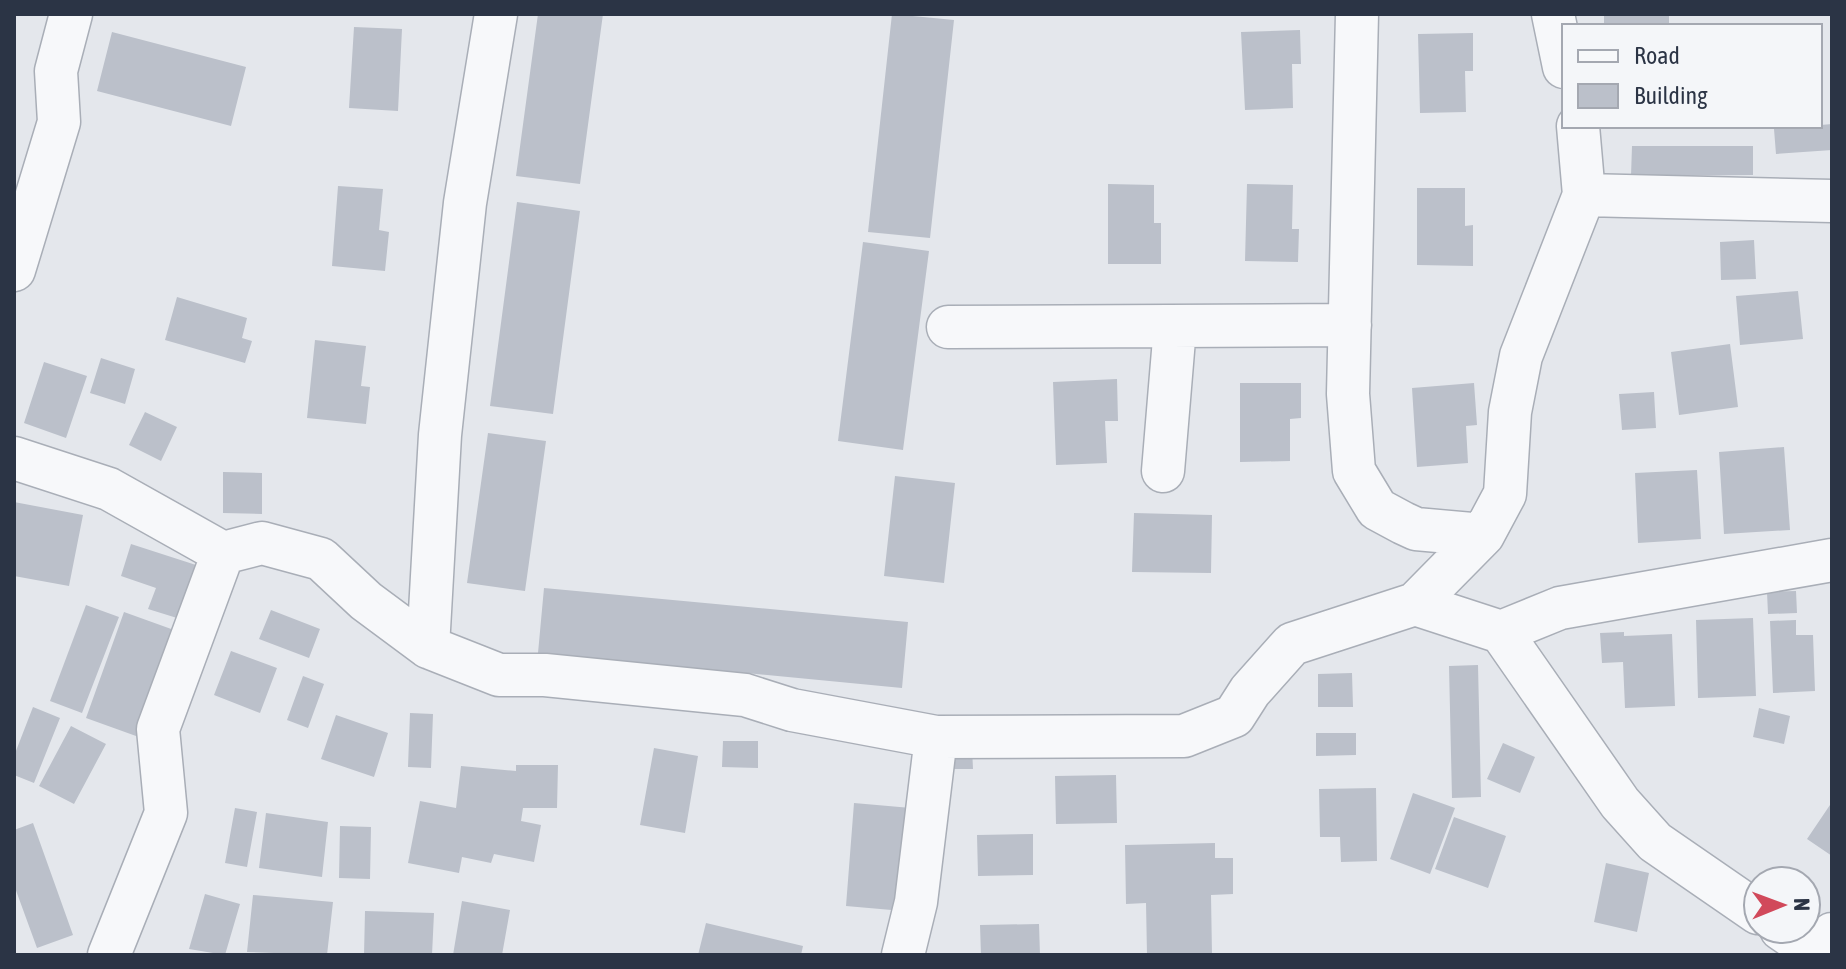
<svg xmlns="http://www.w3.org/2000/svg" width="1846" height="969" font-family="'Asap Condensed',sans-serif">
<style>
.building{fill:#bbc0ca}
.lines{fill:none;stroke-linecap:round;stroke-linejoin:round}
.minor-casing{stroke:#a9aeb7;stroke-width:45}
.minor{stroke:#f7f8fa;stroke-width:42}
</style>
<rect width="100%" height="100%" fill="#e4e7ec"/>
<path class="building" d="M538,14H603L580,184L516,176Z
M892,14L954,20L930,238L868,232Z
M1604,14H1669V26H1604Z
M354,27L402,29L398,111L349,108Z
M1300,30L1301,64H1292L1293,108L1245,110L1241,32Z
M112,32L246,67L231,126L97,91Z
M1473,33V71H1465L1466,112L1420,113L1418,34Z
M1832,124V150L1776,154L1774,129Z
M1632,146H1753V175L1631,176Z
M1108,184L1154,185V223H1161V264H1108Z
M1247,184L1293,185L1292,229H1299L1298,262L1245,261Z
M338,186L383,189L379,230L389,232L385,271L332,266Z
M1417,188H1465V226L1473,225V266L1417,265Z
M517,202L580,211L553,414L490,406Z
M1754,240L1756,279L1721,280L1720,242Z
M863,242L929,251L903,450L838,441Z
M1798,291L1803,339L1740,345L1736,296Z
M177,297L247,318L242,338L252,341L245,363L165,340Z
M315,340L366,346L361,386L370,387L366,424L307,418Z
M1730,344L1738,407L1679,415L1671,352Z
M101,358L135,369L125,404L90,393Z
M44,362L87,376L66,438L24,423Z
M1117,379L1118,421H1105L1107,463L1056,465L1053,382Z
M1240,383H1301V418L1290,419V461L1240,462Z
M1474,383L1477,425L1466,426L1468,463L1417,467L1412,388Z
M1654,392L1656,428L1622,430L1619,394Z
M145,412L177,427L161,461L129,445Z
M488,433L546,441L525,591L467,583Z
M1784,447L1790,530L1724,534L1719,452Z
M1697,470L1701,539L1638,543L1635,473Z
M223,472L262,473V514L223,513Z
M895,476L955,483L944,583L884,576Z
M14,502L83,515L69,586L14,576Z
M1134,513L1212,515L1211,573L1132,572Z
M131,544L196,565L177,618L148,609L156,588L121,576Z
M544,588L908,622L902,688L538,653Z
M1796,591L1797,613L1768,614L1767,592Z
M86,605L119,617L82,713L50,701Z
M271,610L320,629L309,658L259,639Z
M124,612L174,630L136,736L86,718Z
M1753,618L1756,696L1698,698L1696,620Z
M1796,620V635H1813L1815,691L1773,693L1770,621Z
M1624,632V636L1672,634L1675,706L1625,708L1623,662L1602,663L1600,633Z
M231,651L277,668L260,713L214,695Z
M1478,665L1481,797L1452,798L1449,666Z
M1352,673L1353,707H1318V674Z
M303,676L324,684L308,728L287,720Z
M33,707L60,718L34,783L14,775V756Z
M1759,708L1790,716L1784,744L1753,737Z
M410,713L433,714L431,768L408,767Z
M336,715L388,733L374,777L321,759Z
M71,726L106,744L74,804L39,786Z
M1316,733H1356V755L1316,756Z
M723,741H758V768L722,767Z
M1503,743L1535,757L1520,793L1487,779Z
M972,747L973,769H937V748Z
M654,748L698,756L685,833L640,825Z
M516,765H558L557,808H523L521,821L541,825L534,862L494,854L491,863L462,857L459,873L408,863L420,801L456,808L461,766L516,771Z
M1116,775L1117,823L1056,824L1055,776Z
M1376,788L1377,861L1341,862L1340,837H1320L1319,789Z
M1413,793L1455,808L1430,874L1390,859Z
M1832,802V856L1807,839Z
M854,803L911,808L903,911L846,906Z
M235,808L257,812L247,867L225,863Z
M266,813L328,822L322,877L259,868Z
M1454,817L1506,836L1488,888L1435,869Z
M33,823L73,935L37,948L14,885V830Z
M340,826L371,827L370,879L339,878Z
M1033,834V875L978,876L977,835Z
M1215,843V858H1233V894L1211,895L1212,955H1147L1146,903L1126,904L1125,845Z
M1606,863L1649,873L1637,932L1594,922Z
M205,894L240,904L225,955L189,949Z
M253,895L333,902L327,955L247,952Z
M462,901L510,910L502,955H453Z
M365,911L434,913L432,955H364Z
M706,923L803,946L801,955H698Z
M1039,924L1040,955H981L980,925Z"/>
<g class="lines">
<g class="minor-casing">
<path id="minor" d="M1357,14L1348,394L1354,471L1377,509L1403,523L1416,529L1483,535
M1553,14L1564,67
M1584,195L1832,201
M14,270L59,122L56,71L71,14
M948,327L1350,325
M14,458L109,489L223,553L262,543L321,559L366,601L428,647L499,675H545L745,695L792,710L936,737L1184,736L1234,716L1250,691L1292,644L1415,604L1483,535L1505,494L1510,412L1521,356L1584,195L1578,126
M1163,471L1175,327
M1415,604L1501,632L1560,608L1832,560
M1501,632L1620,803L1655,842L1758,913
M428,647L440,435L465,203L496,14
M1781,929L1819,955L1832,934
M109,955L166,813L158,729L223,553
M903,955L916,902L936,737"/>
</g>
<use href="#minor" class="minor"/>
</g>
<rect width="1846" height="969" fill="none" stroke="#2b3445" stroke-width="32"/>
<rect x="1562" y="24" width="260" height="104" fill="#f4f6f9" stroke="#a4a8b1" stroke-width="2"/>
<rect x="1578" y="50" width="40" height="12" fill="#f7f8fa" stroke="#a4a8b1" stroke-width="2"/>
<text x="1634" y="64" font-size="24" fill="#2b3445">Road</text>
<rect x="1578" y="84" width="40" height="24" fill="#bbc0ca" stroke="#a4a8b1" stroke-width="2"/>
<text x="1634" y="104" font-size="24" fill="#2b3445">Building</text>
<g transform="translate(1782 905) rotate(89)"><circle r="38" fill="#f4f6f9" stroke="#a4a8b1" stroke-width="2"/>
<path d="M0-6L14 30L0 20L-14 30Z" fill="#d1495b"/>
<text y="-12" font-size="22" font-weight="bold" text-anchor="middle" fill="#2b3445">N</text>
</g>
</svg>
